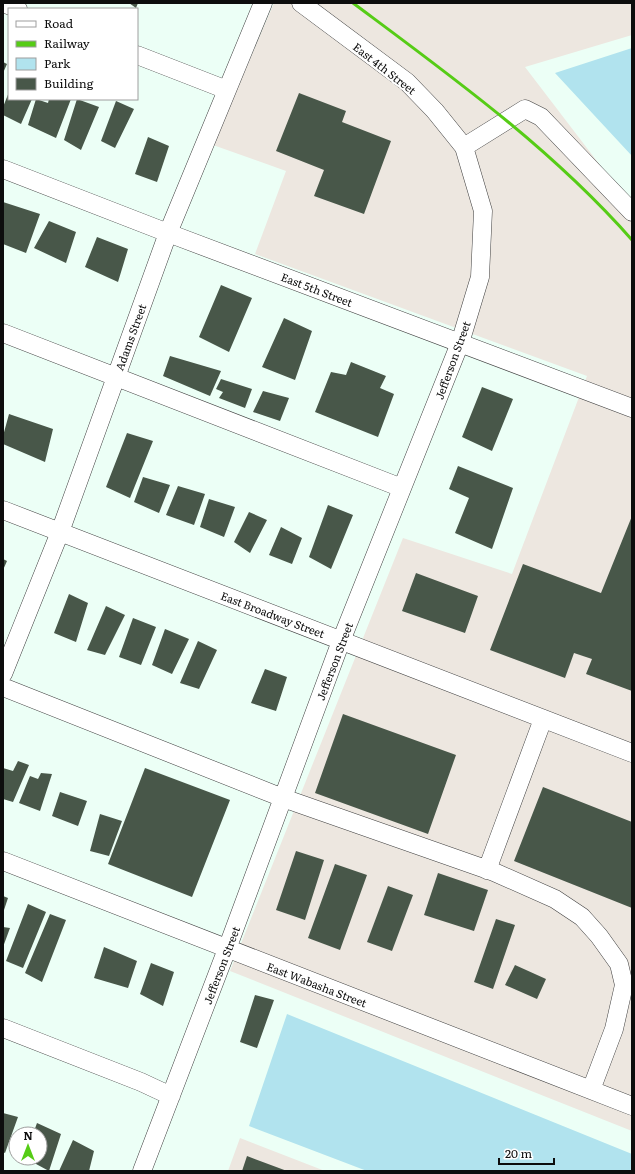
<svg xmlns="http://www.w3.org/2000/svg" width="635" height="1174" font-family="Literata,serif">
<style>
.industrial{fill:#ede7e0}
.green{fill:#b1e3ee}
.building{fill:#485749}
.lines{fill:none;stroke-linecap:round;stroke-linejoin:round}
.minor-casing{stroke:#404040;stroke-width:19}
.minor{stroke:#fff;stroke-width:18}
.rail{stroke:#56cc16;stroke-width:3}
.labels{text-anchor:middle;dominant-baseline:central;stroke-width:4;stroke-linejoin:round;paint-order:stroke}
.street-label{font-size:11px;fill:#0d0d0d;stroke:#fff}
</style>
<rect width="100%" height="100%" fill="#ecfff6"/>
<path class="industrial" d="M274,3H632V35L525,67L632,207V1131L230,971L403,538L512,574L587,376L255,254L286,171L213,145Z
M240,1138L325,1171H228Z"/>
<path class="green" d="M632,48V156L555,73Z
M287,1014L632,1154V1171H367L249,1126Z"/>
<path class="building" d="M129,3H138L136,8Z
M3,62L7,64L3,73Z
M9,92V99H32L21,124L3,115V107Z
M299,93L346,111L342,122L391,141L364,214L314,196L324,170L276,151Z
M36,99L48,103L49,99H71L56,138L28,125Z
M77,99L99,107L81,150L64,140Z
M116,101L134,109L115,148L101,141Z
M148,137L169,146L157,182L135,174Z
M3,202L40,214L26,253L3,244Z
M49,221L76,232L66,263L34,248Z
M97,237L128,249L118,282L85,267Z
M221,285L252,298L229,352L199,337Z
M284,318L312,331L295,380L262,367Z
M170,356L221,371L210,396L163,376Z
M351,362L386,376L380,388L394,394L378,437L315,412L331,372L346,375Z
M221,379L252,389L245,408L219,398L223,392L216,389Z
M482,387L513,399L492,451L462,437Z
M263,391L289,398L280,421L253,412Z
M9,414L53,429L45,462L3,444V436Z
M127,433L153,441L130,498L106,487Z
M458,466L513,488L492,549L455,533L469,498L449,489Z
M143,477L170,485L159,513L134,502Z
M178,486L205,494L194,525L166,515Z
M209,499L235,507L224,537L200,527Z
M328,505L353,515L331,569L309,557Z
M249,512L267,520L250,553L234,542Z
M632,516V691L586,674L592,659L574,653L565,678L490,650L523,564L601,593Z
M281,527L302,538L292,564L269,555Z
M3,559L7,561L3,570Z
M416,573L478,596L465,633L402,611Z
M69,594L88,603L76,642L54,633Z
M106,606L125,615L105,655L87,650Z
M133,618L156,627L141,665L119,657Z
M165,629L189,639L172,674L152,665Z
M198,641L217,650L199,689L180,683Z
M265,669L287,677L276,711L251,703Z
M343,714L456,755L428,834L315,793Z
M18,761L29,765L13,802L3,799V768L13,771Z
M145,768L230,800L192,897L108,864Z
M41,773L52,774L40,811L19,803L30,776L38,779Z
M543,787L632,822V908L514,861Z
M60,792L87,801L78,826L52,816Z
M100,814L122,821L109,856L90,851Z
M296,851L324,860L305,920L276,910Z
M335,864L367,875L340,950L308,938Z
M438,873L488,890L474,931L424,915Z
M388,886L413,895L392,951L367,942Z
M3,896L8,898L3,913Z
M28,904L46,912L23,968L6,961Z
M50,914L66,920L42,982L25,973Z
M496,919L515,925L493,989L474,982Z
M3,927L10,928L3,947Z
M104,947L137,961L128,988L94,978Z
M151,963L174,972L163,1006L140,994Z
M515,965L546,979L537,999L505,985Z
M255,995L274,1000L257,1048L240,1042Z
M3,1113L18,1117L5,1153L3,1152Z
M37,1123L61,1134L49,1171L25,1158H40V1134H33Z
M73,1140L94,1151L89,1171H59Z
M247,1156L287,1171H242Z"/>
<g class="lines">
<g class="minor-casing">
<path id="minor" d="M3,3L18,9
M301,3L407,82L435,111L464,147L525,109L541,117L632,212
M137,55L227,90
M3,169L168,233L632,408
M3,333L402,488
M3,510L632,753
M3,674L60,532L168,233L263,3
M3,687L283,798L494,872L555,899L582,917L599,936L619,964L624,985L614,1029L591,1090
M3,861L632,1106
M487,870L543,719
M3,1028L141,1082L171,1096
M142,1171L227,949L341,641L460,343L480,277L483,211L464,147"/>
</g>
<use href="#minor" class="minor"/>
<path class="rail" d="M353,3C451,76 551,148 632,240"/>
</g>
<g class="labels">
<g class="street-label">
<text transform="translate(385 68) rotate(38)">East 4th Street</text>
<text transform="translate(317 289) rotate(21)">East 5th Street</text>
<text transform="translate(130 337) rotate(-70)">Adams Street</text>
<text transform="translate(452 360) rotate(-70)">Jefferson Street</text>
<text transform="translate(273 614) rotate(21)">East Broadway Street</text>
<text transform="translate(334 661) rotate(-69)">Jefferson Street</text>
<text transform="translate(221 965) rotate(-69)">Jefferson Street</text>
<text transform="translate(317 984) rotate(21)">East Wabasha Street</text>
</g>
</g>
<rect width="635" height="1174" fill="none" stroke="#0d0d0d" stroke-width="8"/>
<rect x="8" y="8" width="130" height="92" fill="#ffffff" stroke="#9e9e9e"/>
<rect x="16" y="21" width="20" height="6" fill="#ffffff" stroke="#9e9e9e"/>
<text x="44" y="28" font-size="12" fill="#0d0d0d">Road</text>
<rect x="16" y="41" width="20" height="6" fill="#56cc16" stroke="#9e9e9e"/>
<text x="44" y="48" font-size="12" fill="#0d0d0d">Railway</text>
<rect x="16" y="58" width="20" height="12" fill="#b1e3ee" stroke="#9e9e9e"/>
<text x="44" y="68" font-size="12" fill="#0d0d0d">Park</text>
<rect x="16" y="78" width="20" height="12" fill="#485749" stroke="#9e9e9e"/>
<text x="44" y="88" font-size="12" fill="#0d0d0d">Building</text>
<g transform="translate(28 1146)"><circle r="19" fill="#ffffff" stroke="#9e9e9e"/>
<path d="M0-3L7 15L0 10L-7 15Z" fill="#56cc16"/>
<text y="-6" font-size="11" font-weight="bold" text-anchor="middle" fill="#0d0d0d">N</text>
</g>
<path d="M499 1158v6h55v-6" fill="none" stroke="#0d0d0d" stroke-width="2"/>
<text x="505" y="1158" font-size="12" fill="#0d0d0d" stroke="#ffffff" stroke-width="3" paint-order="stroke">20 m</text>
</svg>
